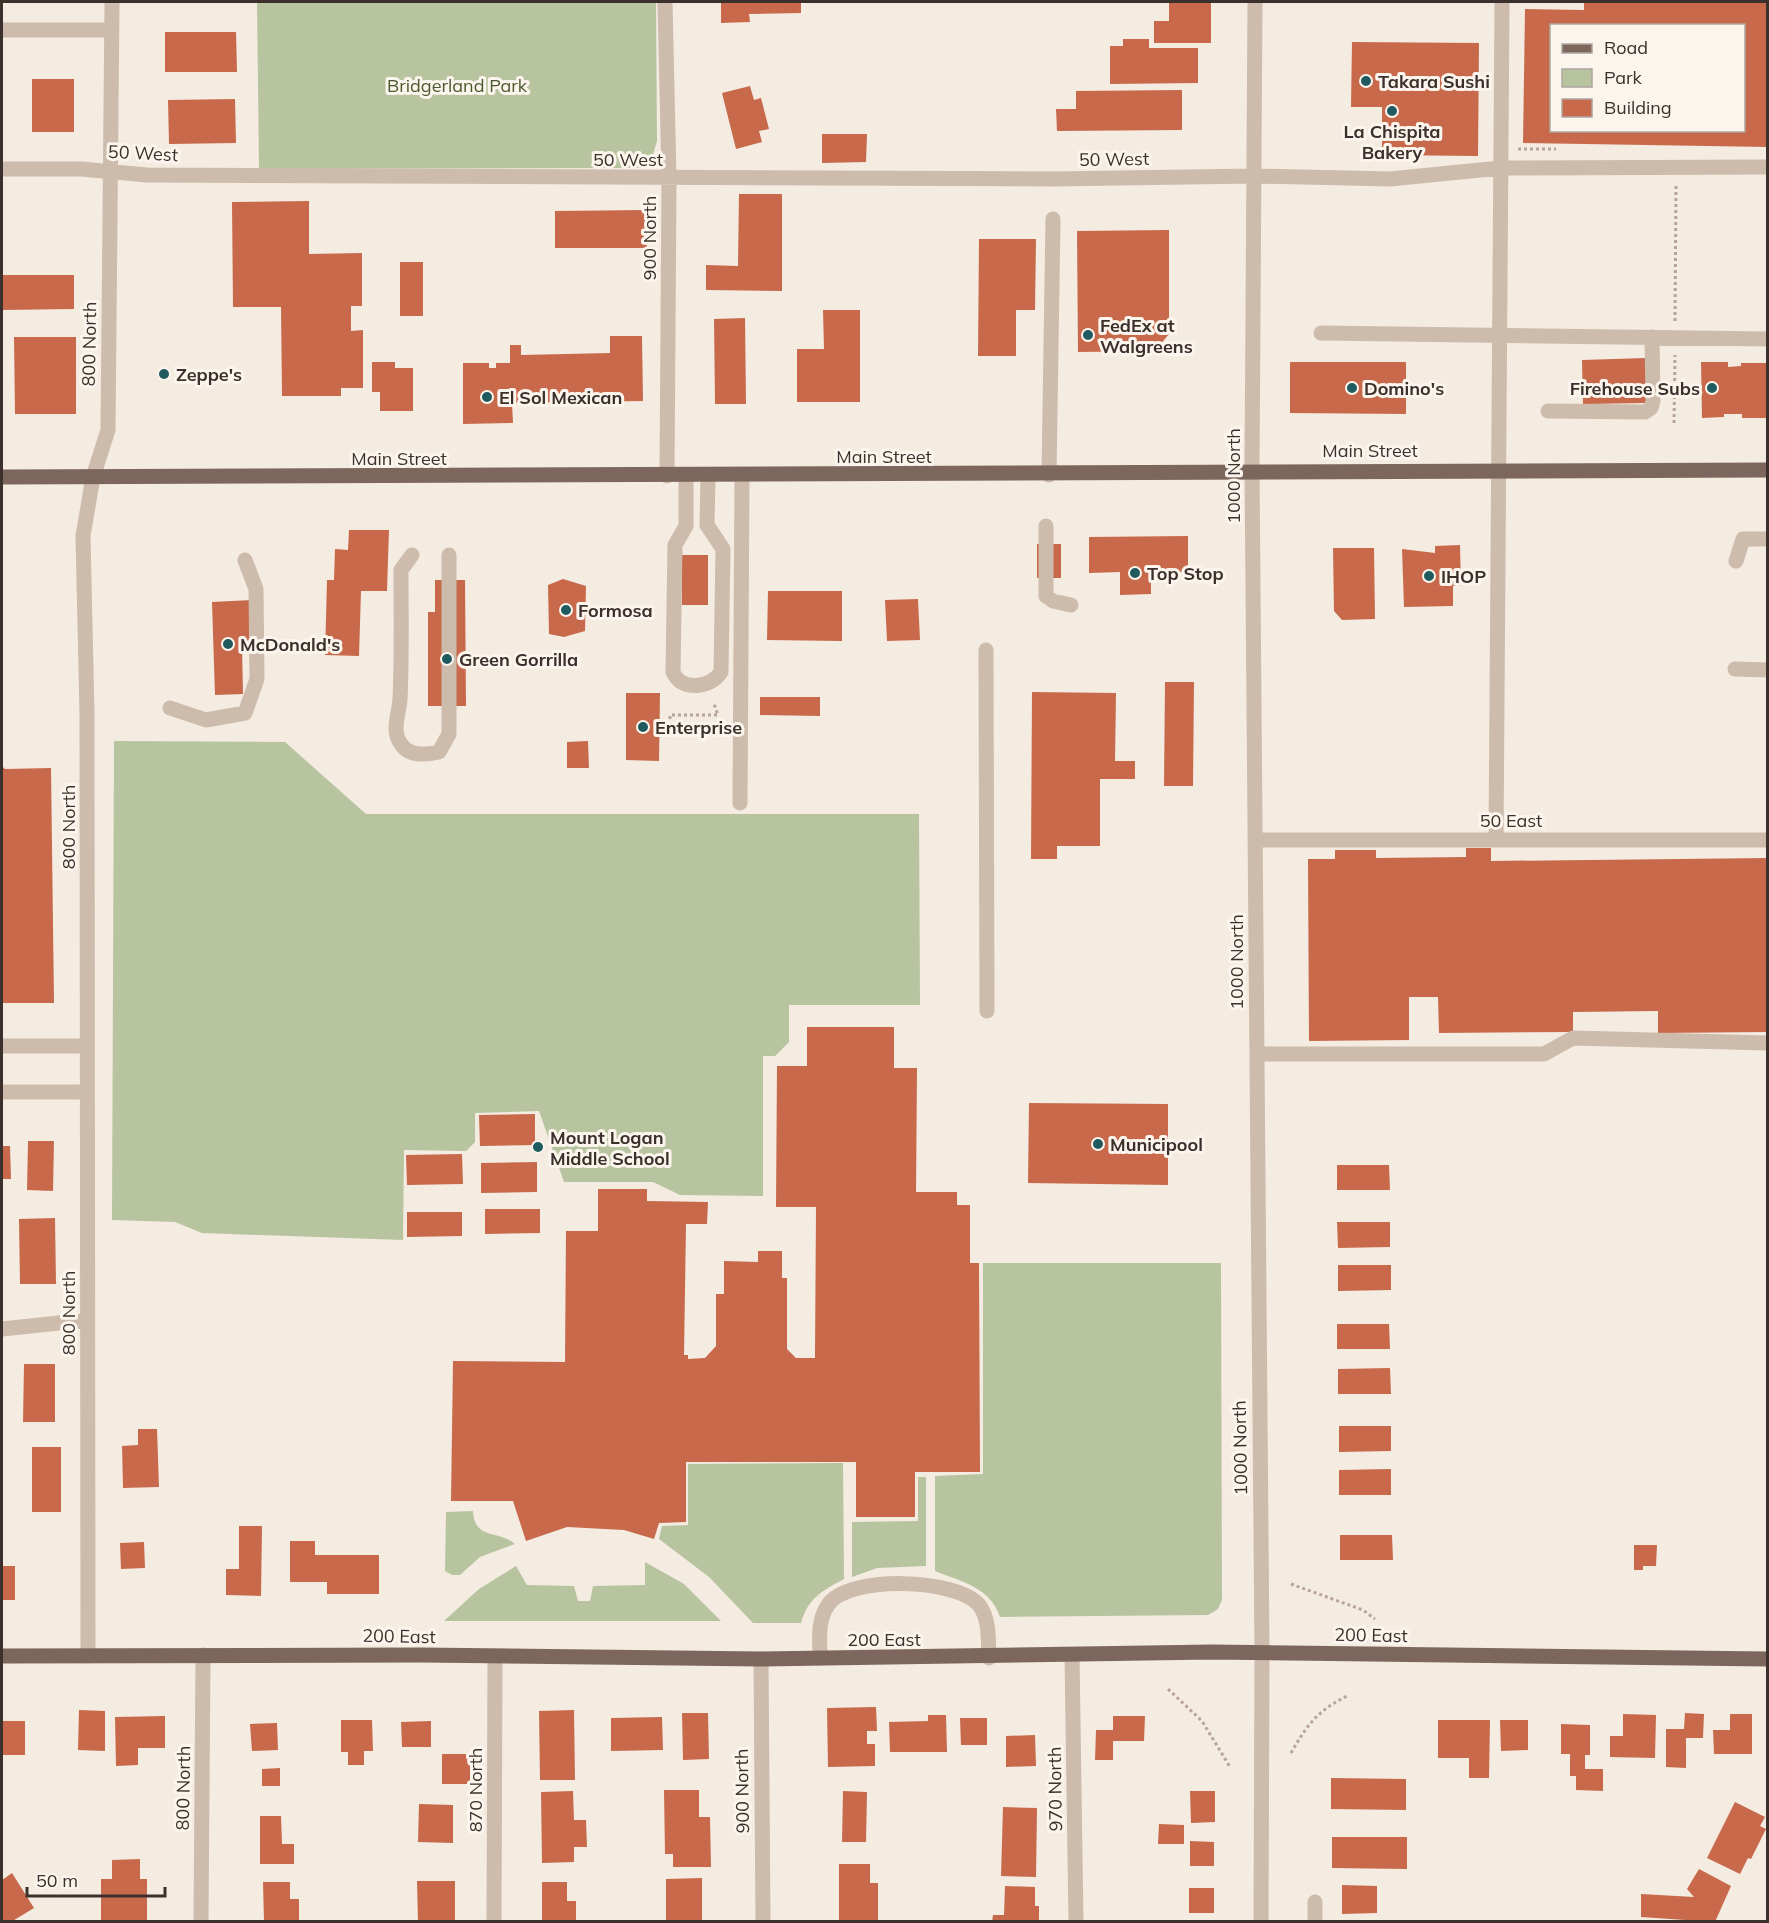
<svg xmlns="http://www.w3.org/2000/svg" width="1769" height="1923" font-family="Mulish,sans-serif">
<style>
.green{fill:#b8c4a0}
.building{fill:#c8694b;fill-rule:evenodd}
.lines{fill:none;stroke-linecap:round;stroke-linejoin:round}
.path{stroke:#b9a596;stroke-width:3;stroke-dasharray:3 3;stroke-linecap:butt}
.minor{stroke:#cdbbac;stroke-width:15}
.major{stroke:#7d675c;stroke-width:15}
.poi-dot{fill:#1f5a5e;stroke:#fbf5ee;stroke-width:2}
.labels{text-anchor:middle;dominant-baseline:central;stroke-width:6;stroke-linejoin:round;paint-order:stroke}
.poi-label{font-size:18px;font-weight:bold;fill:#3b302b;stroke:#fbf5ee;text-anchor:start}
.park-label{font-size:18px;fill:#4a5a2e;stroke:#fbf5ee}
.street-label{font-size:18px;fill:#3b302b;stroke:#fbf5ee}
</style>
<rect width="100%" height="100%" fill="#f4ebe1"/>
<path class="green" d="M257,2H656L657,141L651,161L640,168L259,169Z
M114,741L285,742L366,814H919L920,1005H789V1042L775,1056H763V1196L680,1195L653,1182H564L539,1111L475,1113V1142L466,1151L404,1150L403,1240L202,1233L175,1222L112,1220Z
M983,1263H1221L1222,1600L1218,1609L1208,1615L1000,1617C990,1587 962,1582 935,1571V1476L983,1474Z
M843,1463L844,1579C822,1591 808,1598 801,1623H753L709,1577L659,1539L662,1526L688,1525V1464Z
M918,1477H926V1566L877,1568L852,1577V1522L918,1521Z
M473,1511C474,1540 499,1530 515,1544L480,1557L460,1575H452L445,1571L446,1512Z
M645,1562L684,1584L721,1621H444L479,1589L516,1566L527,1585L574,1586L578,1601H590L593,1586L645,1585Z"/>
<path class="building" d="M721,2H801V13L749,14L750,22L721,23Z
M1169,2H1211V43H1154V21H1169Z
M1584,2H1768V147L1523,143L1525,9L1584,10ZM1552,26H1744V130H1552Z
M165,32H236L237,72H165Z
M1123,39H1149V48H1198V83L1110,84V46H1123Z
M1352,42L1479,43L1478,156L1382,155V107H1351Z
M32,79H74V132H32Z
M750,86L754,100L761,98L769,129L759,131L762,142L736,149L722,93Z
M1182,90V130L1057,131L1056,109H1076V91Z
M235,99L236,143L169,144L168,100Z
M822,134H867L866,162L822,163Z
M739,194H782V291L706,290V265L738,266Z
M309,201V254L362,253V306H351V331L363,330V388H341V396H282L281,307H233L232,202Z
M646,210L647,248H555V211Z
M1169,230V334L1155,351L1078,352L1077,231Z
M979,239H1036L1035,310H1016V356H978Z
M400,262H423V316H400Z
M2,275H74V309L2,310Z
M823,310H860V402H797V349H824Z
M745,318L746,404H715L714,319Z
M610,336H642L643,401L512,403L513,423L463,424V363H489V368H496V363H510V345H521V355L610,353Z
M14,337H76V414H15Z
M1646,358L1647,403L1583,404L1582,360Z
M372,362H395V368H413V411H380V392H372Z
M1290,362H1406V414L1290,413Z
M1701,362H1728V367L1741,366V363H1768V418H1742V414H1724V417L1702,418Z
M349,530H389L387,591H361L359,656L325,655L327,580H334L335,549L348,550Z
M1188,536V572H1151V594L1120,595V572L1089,573V537Z
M1037,544H1061V578H1037Z
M1460,545L1461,586H1453V606L1404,607L1402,549L1435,553V546Z
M1333,548H1374L1375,619L1342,620L1334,611Z
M682,555H708V605H682Z
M563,579L586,586L585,631L564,637L549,634L548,585Z
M435,580H465L466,706H428V612H435Z
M768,591H842V641L767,640Z
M918,599L920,640L887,641L885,600Z
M252,600L253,646H242L243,694L215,695L212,602Z
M1165,682H1194L1193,786H1164Z
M1032,692L1116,693L1115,761H1135V779H1100V846H1057V859H1031Z
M626,693H660L659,761L626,760Z
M760,697H820V716L760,715Z
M588,741L589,768H567V742Z
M2,766L5,769L51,768L54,1003H2Z
M1466,848H1491V861L1768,858V1032L1658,1033V1011L1573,1012V1032L1439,1033L1438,997H1409V1040L1309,1041L1308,859H1335V850H1376V858L1466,857Z
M807,1027H894V1068H917L916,1192H957V1205H970V1263H979L980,1472H915V1517H856V1462H686V1522L659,1523L654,1539L624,1530L567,1527L526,1541L513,1501H451L453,1361L565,1362L566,1231H598V1189H647V1201L708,1202L707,1224H686L684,1355H688V1359L705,1358L716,1346V1294H724V1261L758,1262V1251H782V1278H787V1349L796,1358H815L816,1207H776L777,1066H807Z
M1029,1103L1168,1104V1185L1028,1183Z
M535,1114V1145L480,1146L479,1115Z
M28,1141H54L53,1191L27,1190Z
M2,1146H10L11,1179H2Z
M462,1154L463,1184L407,1185L406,1155Z
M537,1162V1192L481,1193V1163Z
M1337,1165H1389L1390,1190H1337Z
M485,1209H540V1233L485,1234Z
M407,1212H462V1236L407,1237Z
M55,1218L56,1284H20L19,1219Z
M1337,1222H1390V1247L1338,1248Z
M1338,1265H1391V1290L1338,1291Z
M1337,1324H1389L1390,1349H1337Z
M24,1364H55V1422H23Z
M1390,1368L1391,1394H1338V1369Z
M1339,1426H1391V1451L1339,1452Z
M138,1429H157L159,1487L123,1488L122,1446L138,1445Z
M32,1447H61V1512H32Z
M1391,1469V1495H1339V1470Z
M239,1526H262L261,1596L226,1595V1569H239Z
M1340,1535H1392L1393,1560H1340Z
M290,1541H315V1555H379V1594H327V1582H290Z
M144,1542L145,1568L121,1569L120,1543Z
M1634,1545H1657L1656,1566H1643V1570H1634Z
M2,1566H15V1600H2Z
M876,1707L877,1731H867V1744H875V1766L828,1767L827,1708Z
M79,1710L105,1711V1751L78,1750Z
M574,1710L575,1780H540L539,1711Z
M682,1713H708L709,1759L683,1760Z
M1685,1713L1704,1714L1703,1738H1686V1768L1666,1767V1729H1684Z
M1623,1714L1656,1715L1655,1758L1610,1757V1736H1623Z
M1730,1714H1752V1754H1714L1713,1730H1730Z
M928,1715H946L947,1752H890L889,1722L928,1721Z
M165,1716V1748H138V1765L116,1766L115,1717Z
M1113,1716H1145L1144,1741H1113V1760H1095L1096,1730H1113Z
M662,1717L663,1750L611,1751V1718Z
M960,1718H987V1745H961Z
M341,1720H372L373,1751H364V1765H348V1752H341Z
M1438,1720H1490L1489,1778H1469V1758H1438Z
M1500,1720H1528V1750L1501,1751Z
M2,1721H25V1755H2Z
M431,1721V1747H402L401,1722Z
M277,1723L278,1750L252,1751L250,1724Z
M1561,1724L1590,1725V1755H1585V1769H1603V1791L1576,1790V1776H1570V1754H1561Z
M1035,1735L1036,1766L1006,1767V1736Z
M442,1754H470V1784H442Z
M280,1768V1786H262V1769Z
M1331,1778L1406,1779V1810L1331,1809Z
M664,1790H699V1817H710L711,1867H673V1854H665Z
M573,1791L574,1820H586L587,1847H574V1862L542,1863L541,1792Z
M843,1791L867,1792L866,1842H842Z
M1190,1791H1215V1822L1191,1823Z
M1735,1802L1765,1817L1760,1826L1766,1829L1751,1859L1748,1858L1740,1874L1707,1858Z
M419,1804L453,1805V1843L418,1842Z
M1003,1807L1037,1808L1036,1877L1001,1876Z
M260,1816H281L282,1844H294V1864H260Z
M1159,1824L1184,1825V1844H1158Z
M1332,1837H1407V1869L1332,1868Z
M1190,1841L1214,1842V1866H1190Z
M140,1859V1879H147V1922H101V1879H112V1860Z
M839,1864H870V1883H878V1922H839Z
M1699,1869L1731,1886L1715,1922L1641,1917V1894L1694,1897L1687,1889Z
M12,1873L34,1908L11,1922H2V1880Z
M702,1878V1922H666V1879Z
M417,1881H455V1922H418Z
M263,1882H290V1899H299V1922H264Z
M542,1882H567V1901H576V1922H542Z
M1342,1885L1377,1886V1913L1342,1914Z
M1005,1886L1035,1887V1906H1039V1922H992L993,1915H1004Z
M1189,1888H1214V1913H1189Z"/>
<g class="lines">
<path class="path" d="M1518,149H1556
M1675,321L1676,186
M1674,423L1675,355
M670,731V715H718L714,704
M1291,1584L1363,1610L1375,1619
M1168,1689L1202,1721L1230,1767
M1291,1753C1307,1725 1317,1711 1347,1696"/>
<path class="minor" d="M665,2L669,179L667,476
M1255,2L1252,469L1262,1653L1261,1922
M2,30H112
M2,169H81L147,175L1053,179L1254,176L1390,179L1500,168L1768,167
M1321,333L1768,339
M1548,411L1645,412L1651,408L1653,401L1652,337
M1049,475L1053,219
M686,476V526L675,545L673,672C681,692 711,688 721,672L723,549L707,525L708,476
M1046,526V596L1053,601L1071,605
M412,555L401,570C401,613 402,657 400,699C399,714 391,731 401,744C409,757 426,755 439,752L449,734V555
M1736,561L1743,539H1768
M986,650L987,1011
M1735,669L1768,670
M170,708L206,720L245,713L257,679L256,589L245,560
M740,803L742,476
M1255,840H1768
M1496,840L1502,2
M2,1046H87
M1257,1054H1544L1573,1038L1768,1043
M2,1092H87
M2,1329L87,1320
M1072,1655L1076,1922
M88,1656L87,714L83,536L93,477L108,430L112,2
M820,1658C820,1640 817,1621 828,1605C847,1575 957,1578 979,1605C990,1619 988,1640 989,1658
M761,1659L763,1922
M201,1922L203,1655
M494,1922L495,1658
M1315,1922V1902"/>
<path class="major" d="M2,477C590,480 1179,469 1768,470
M2,1656L421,1655L761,1659L1212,1652L1768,1659"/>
</g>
<g class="poi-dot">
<circle cx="1366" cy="81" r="6"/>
<circle cx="1392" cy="111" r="6"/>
<circle cx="1088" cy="335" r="6"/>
<circle cx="164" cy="374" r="6"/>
<circle cx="1352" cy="388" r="6"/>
<circle cx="1712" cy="388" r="6"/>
<circle cx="487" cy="397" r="6"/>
<circle cx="1135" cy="573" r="6"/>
<circle cx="1429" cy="576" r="6"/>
<circle cx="566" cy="610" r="6"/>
<circle cx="228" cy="644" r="6"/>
<circle cx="447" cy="659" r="6"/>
<circle cx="643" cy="727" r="6"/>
<circle cx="1098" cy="1144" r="6"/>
<circle cx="538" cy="1147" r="6"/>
</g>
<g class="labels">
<g class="poi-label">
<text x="1378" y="81">Takara Sushi</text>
<text x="1392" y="131" text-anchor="middle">La Chispita<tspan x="1392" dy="21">Bakery</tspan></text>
<text x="1100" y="325">FedEx at<tspan x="1100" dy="21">Walgreens</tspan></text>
<text x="176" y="374">Zeppe's</text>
<text x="1364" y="388">Domino's</text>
<text x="1700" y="388" text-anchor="end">Firehouse Subs</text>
<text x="499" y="397">El Sol Mexican</text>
<text x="1147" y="573">Top Stop</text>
<text x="1441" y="576">IHOP</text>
<text x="578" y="610">Formosa</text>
<text x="240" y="644">McDonald's</text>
<text x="459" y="659">Green Gorrilla</text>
<text x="655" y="727">Enterprise</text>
<text x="550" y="1137">Mount Logan<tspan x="550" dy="21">Middle School</tspan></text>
<text x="1110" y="1144">Municipool</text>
</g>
<g class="park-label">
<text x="457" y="85">Bridgerland Park</text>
</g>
<g class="street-label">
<text transform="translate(143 153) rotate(3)">50 West</text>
<text x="628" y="159">50 West</text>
<text transform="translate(1114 159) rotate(-1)">50 West</text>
<text transform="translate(649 238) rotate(-90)">900 North</text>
<text transform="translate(89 344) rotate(-89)">800 North</text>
<text x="1370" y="450">Main Street</text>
<text x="884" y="456">Main Street</text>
<text x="399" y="458">Main Street</text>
<text transform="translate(1233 476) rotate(-90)">1000 North</text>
<text x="1511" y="820">50 East</text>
<text transform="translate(68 827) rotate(-90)">800 North</text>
<text transform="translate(1236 962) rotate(-90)">1000 North</text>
<text transform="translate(68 1313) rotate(-90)">800 North</text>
<text transform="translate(1240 1448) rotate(-91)">1000 North</text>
<text transform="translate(1371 1635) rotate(1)">200 East</text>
<text transform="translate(399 1636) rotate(1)">200 East</text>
<text x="884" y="1639">200 East</text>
<text transform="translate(183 1788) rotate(-89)">800 North</text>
<text transform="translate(1055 1789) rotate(-91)">970 North</text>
<text transform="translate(475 1790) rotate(-90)">870 North</text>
<text transform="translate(742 1791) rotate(-91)">900 North</text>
</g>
</g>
<rect width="1769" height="1923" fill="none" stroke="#3b302b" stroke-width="6"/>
<rect x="1550" y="24" width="195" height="108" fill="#fbf5ee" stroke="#aea6a0" stroke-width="1.5"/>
<rect x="1562" y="44" width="30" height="9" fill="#7d675c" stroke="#aea6a0" stroke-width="1.5"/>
<text x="1604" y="54" font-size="18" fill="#3b302b">Road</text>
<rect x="1562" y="69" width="30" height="18" fill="#b8c4a0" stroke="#aea6a0" stroke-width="1.5"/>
<text x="1604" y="84" font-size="18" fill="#3b302b">Park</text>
<rect x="1562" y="99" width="30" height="18" fill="#c8694b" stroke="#aea6a0" stroke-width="1.5"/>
<text x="1604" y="114" font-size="18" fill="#3b302b">Building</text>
<path d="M27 1887v9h138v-9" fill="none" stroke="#3b302b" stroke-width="3"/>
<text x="36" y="1887" font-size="18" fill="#3b302b" stroke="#fbf5ee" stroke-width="4.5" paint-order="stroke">50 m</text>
</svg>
